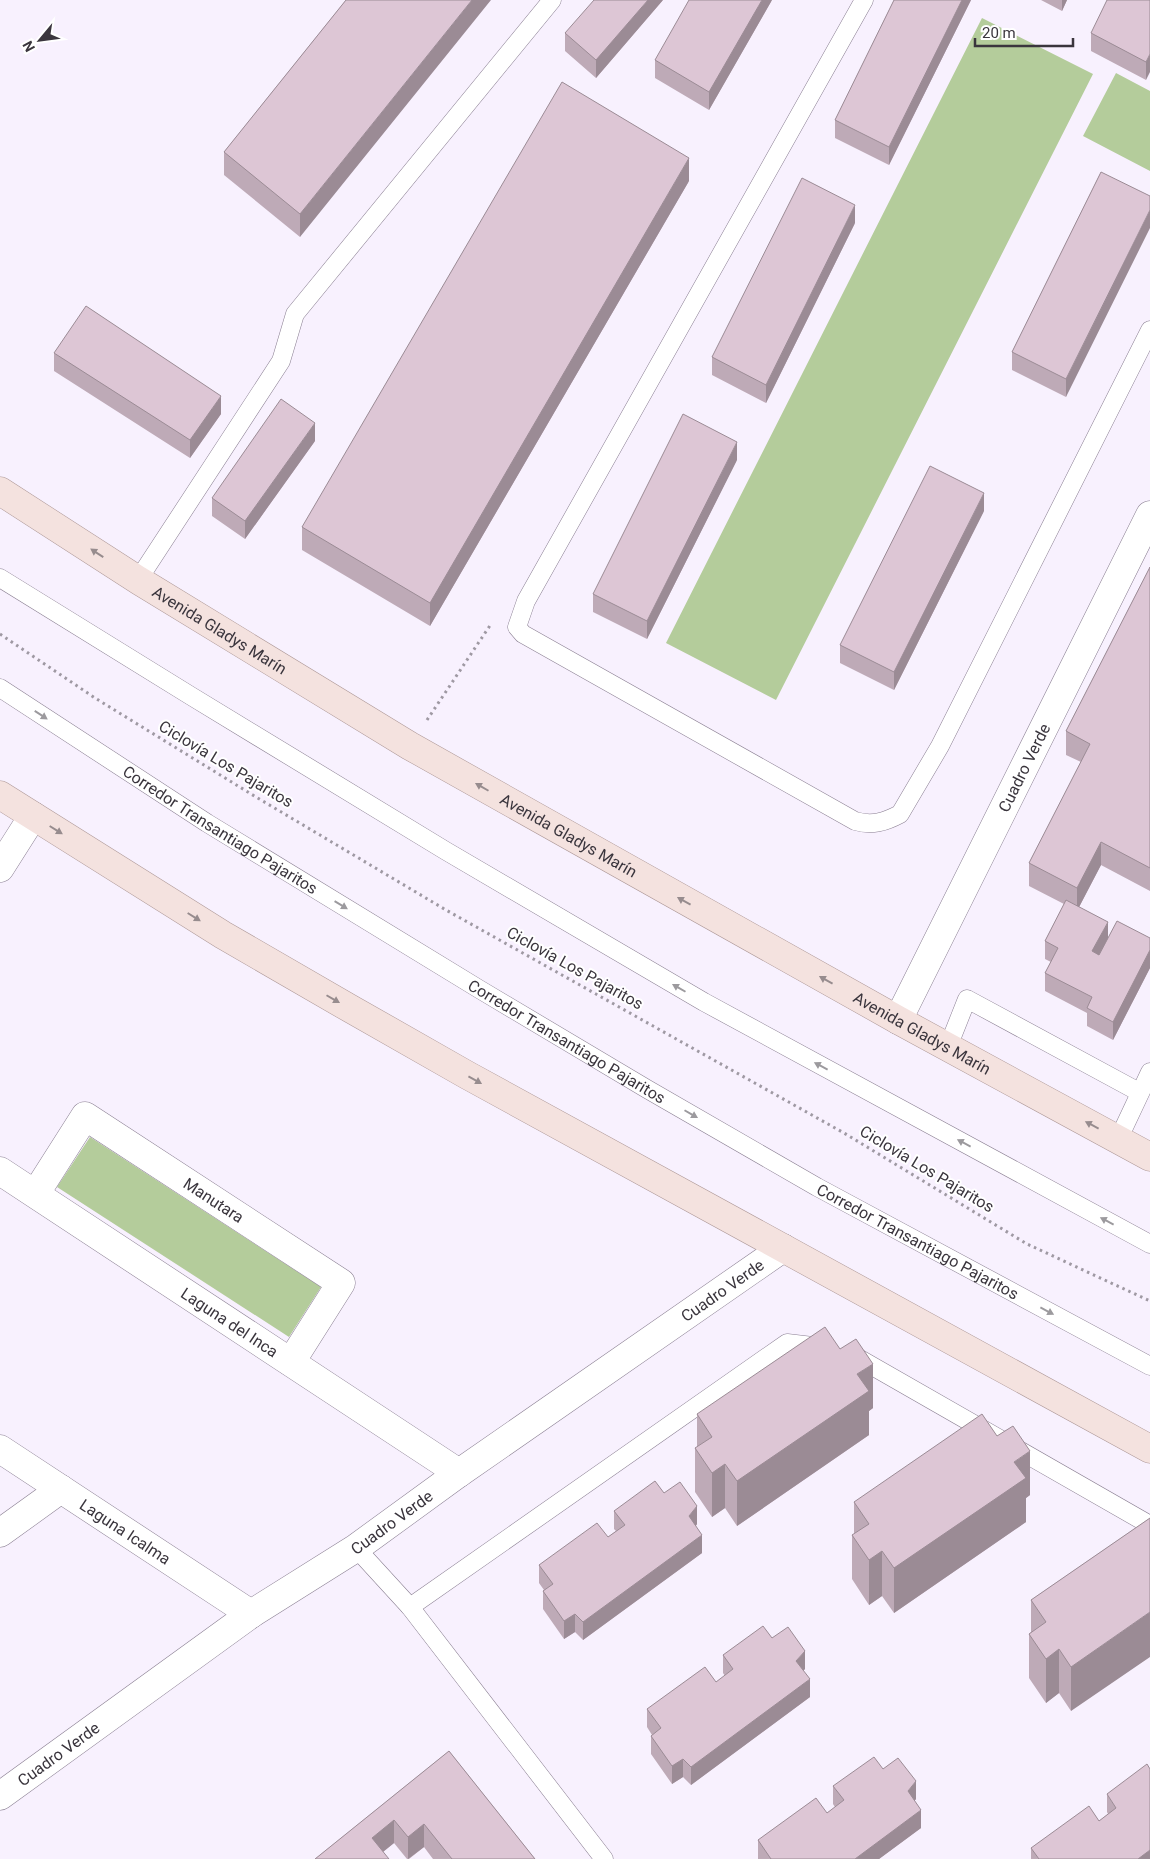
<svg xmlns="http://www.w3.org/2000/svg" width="1150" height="1859" font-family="Roboto,sans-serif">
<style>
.green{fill:#b4cc9b}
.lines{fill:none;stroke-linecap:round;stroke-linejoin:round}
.service-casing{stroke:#8a7f92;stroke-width:19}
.minor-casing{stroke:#8a7f92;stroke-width:29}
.primary-casing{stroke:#ae9998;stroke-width:29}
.path{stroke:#9f99a3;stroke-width:3;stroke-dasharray:2.5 4;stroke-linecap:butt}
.service{stroke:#fff;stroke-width:18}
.minor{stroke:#fff;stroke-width:28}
.primary{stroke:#f4e2df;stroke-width:28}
.wall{fill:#beaab7}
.shaded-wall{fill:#9b8b95}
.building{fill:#ddc6d5;stroke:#9b8b95}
.oneway{fill:#978c8e}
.oneway2{fill:#9c9a9e}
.labels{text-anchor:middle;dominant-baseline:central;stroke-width:4;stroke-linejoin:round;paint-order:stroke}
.street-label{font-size:16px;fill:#3a353d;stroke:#fff}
</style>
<rect width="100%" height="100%" fill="#f8f1fe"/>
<path class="green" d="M982,18L1093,74L776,700L666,643Z
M1116,73L1150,91V171L1083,136Z
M90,1137L321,1287L289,1337L57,1187Z"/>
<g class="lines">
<g class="service-casing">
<g id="service">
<path d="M864,0L526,601L517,627L523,634L855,821C872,826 885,822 900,814L940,746L1150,330"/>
<path d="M0,578L191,696L446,851L704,1002L1150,1244"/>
<path d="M138,580L281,361L295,314L552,0"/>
<path id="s1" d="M0,688L207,823L479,989L647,1089L817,1187L1150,1366"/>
<path d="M948,1047L967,999L1139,1092"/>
<path d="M1118,1140L1150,1072"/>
<path d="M853,1355L1150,1525"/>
<path d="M356,1548L410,1607L604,1859"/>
<path d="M410,1607L787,1343L821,1347"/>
</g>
</g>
<g class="minor-casing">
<g id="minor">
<path d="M0,868L33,816"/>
<path id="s2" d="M898,1020L1150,515"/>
<path id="s3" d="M0,1171L459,1473"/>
<path id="s4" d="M36,1193L85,1116L341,1283L291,1362"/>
<path id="s5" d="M0,1449L251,1614"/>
<path d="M0,1533L61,1489"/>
<path id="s6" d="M0,1796L251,1614L356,1548L459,1473L783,1248"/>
</g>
</g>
<g class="primary-casing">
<g id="primary">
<path id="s7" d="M0,491L138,580L410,746L898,1020L1150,1157"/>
<path d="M0,795L223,935L351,1009L467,1075L1150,1449"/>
</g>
</g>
<path class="path" d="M0,634L95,698L256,797L446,910L844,1133L1027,1244L1150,1301
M427,720L491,624"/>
<use href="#service" class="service"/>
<use href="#minor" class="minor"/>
<use href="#primary" class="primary"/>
</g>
<path class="wall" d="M346,0L300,237L224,175V152Z
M663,0L596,78L565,51V33Z
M772,0L709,110L655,78V60Z
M894,0H971L889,165L835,138V120Z
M1041,0H1067L1062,11Z
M1150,0L1146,80L1091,51V33Z
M1101,172L1066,397L1012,370V352Z
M689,181L430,626L302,550V527Z
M855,223L766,403L712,375V357Z
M54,353L221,414L190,458L54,371Z
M315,441L245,539L212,516V498Z
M737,460L647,639L593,612V594Z
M984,511L894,690L840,663V645Z
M1150,567V891L1101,865L1079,907L1108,938H1150V968L1113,1040L1087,1026V1013L1045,991V973L1051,962L1045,959V941L1064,904L1029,886V863L1081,762L1066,755V731Z
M873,1408L869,1411V1435L737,1526L725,1508L712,1517L695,1492V1448L697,1447V1414Z
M664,1493L697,1524L696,1526L702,1553L583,1640L575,1632L564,1639L543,1609V1591L544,1590L539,1583V1565L608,1537L616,1531L614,1529V1511Z
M1030,1495L1026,1498V1522L894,1613L882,1596L869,1605L852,1579V1535L854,1534V1502Z
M1150,1518L1071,1711L1059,1693L1046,1703L1029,1678V1634L1031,1632V1600Z
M772,1638L805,1669L803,1670L810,1697L691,1785L683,1777L672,1784L651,1754V1736L652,1735L647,1727V1709L716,1682L725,1676L723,1673V1655Z
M449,1751L535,1859H433L424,1847L409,1859H407L394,1843L383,1852L315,1859Z
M883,1769L916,1799L914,1801L921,1828L879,1859H758V1840L827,1813L835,1807L833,1804V1786Z
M1107,1794L1150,1859H1031V1848L1099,1821L1108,1814L1107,1812Z"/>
<path class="shaded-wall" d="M472,0H491L300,237V214Z
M648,0H663L596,78V60Z
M762,0H772L709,110V92Z
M962,0H971L889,165V147Z
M1062,0H1067L1062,11Z
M1150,54V72L1146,80V62Z
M689,158V181L430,626V603Z
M855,205V223L766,403V385Z
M1150,210V228L1066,397V379Z
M221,396V414L190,458V440Z
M315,423V441L245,539V521Z
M737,442V460L647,639V621Z
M984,493V511L894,690V672Z
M1101,842V865L1077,911V888Z
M1108,922V940L1092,969V951Z
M1150,950V968L1113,1040V1022Z
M873,1364V1408L869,1411V1435L737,1526V1481L857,1374Z
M1030,1451V1495L1026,1498V1522L894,1613V1568L1014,1462Z
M725,1464V1508L712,1517V1473Z
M697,1506V1524L689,1534V1516Z
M702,1535V1553L583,1640V1622Z
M882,1551V1596L869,1605V1560Z
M1150,1612V1657L1071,1711V1667Z
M575,1614V1632L564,1639V1621Z
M1059,1649V1693L1046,1703V1659Z
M805,1651V1669L796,1679V1661Z
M810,1679V1697L691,1785V1767Z
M683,1759V1777L672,1784V1766Z
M916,1781V1799L908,1809V1791Z
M921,1810V1828L879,1859H855Z
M394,1820V1843L374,1859L372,1838Z
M424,1824V1847L408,1859V1837Z
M1150,1850V1859H1138Z"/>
<path class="building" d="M346,0H472L300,214L224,152Z
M594,0H648L596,60L565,33Z
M689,0H762L709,92L655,60Z
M894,0H962L889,147L835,120Z
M1107,0H1150V54L1146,62L1091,33Z
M562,82L689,158L430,603L302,527Z
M1101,172L1150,196V210L1066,379L1012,352Z
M802,178L855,205L766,385L712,357Z
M86,306L221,396L190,440L54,353Z
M281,399L315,423L245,521L212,498Z
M683,414L737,442L647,621L593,594Z
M930,466L984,493L894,672L840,645Z
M1150,567V868L1101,842L1077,888L1029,863L1090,744L1066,731Z
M1066,900L1108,922L1092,951L1099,955L1117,921L1150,938V950L1113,1022L1087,1008L1092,997L1045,973L1058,948L1045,941Z
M825,1327L840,1349L856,1339L873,1364L857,1374L869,1391L737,1481L725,1464L712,1473L695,1448L712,1437L697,1414Z
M982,1414L997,1436L1013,1426L1030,1451L1014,1462L1026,1478L894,1568L882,1551L869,1560L852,1535L869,1524L854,1502Z
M655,1481L664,1493L680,1482L697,1506L689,1516L702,1535L583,1622L575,1614L564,1621L543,1591L553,1584L539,1565L597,1523L608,1537L625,1525L614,1511Z
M1150,1518V1612L1071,1667L1059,1649L1046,1659L1029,1634L1046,1622L1031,1600Z
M763,1626L772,1638L788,1627L805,1651L796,1661L810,1679L691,1767L683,1759L672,1766L651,1736L661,1728L647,1709L705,1667L716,1682L733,1669L723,1655Z
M449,1751L535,1859H452L424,1824L408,1837L394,1820L372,1838L389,1859H315Z
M874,1757L883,1769L898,1758L916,1781L908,1791L921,1810L855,1859H771L758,1840L816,1798L827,1813L844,1800L833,1786Z
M1147,1764L1150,1769V1850L1138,1859H1039L1031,1848L1089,1806L1099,1821L1116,1808L1107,1794Z"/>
<defs><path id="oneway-solid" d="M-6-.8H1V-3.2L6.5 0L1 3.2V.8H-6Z" transform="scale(1.25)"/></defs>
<g class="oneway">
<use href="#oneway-solid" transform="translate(97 553) rotate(-147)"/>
<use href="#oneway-solid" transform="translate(482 787) rotate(-150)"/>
<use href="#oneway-solid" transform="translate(56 830) rotate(32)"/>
<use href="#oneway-solid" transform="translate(684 901) rotate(-151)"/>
<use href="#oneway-solid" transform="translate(194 917) rotate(32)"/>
<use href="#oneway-solid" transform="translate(826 980) rotate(-151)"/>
<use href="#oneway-solid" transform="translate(333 999) rotate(30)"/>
<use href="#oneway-solid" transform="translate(475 1080) rotate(29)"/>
<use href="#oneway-solid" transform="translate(1092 1125) rotate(-152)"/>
</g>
<g class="oneway2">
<use href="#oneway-solid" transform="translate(41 715) rotate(33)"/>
<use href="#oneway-solid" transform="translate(341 905) rotate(31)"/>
<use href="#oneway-solid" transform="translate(679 988) rotate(-150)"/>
<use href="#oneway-solid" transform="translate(821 1066) rotate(-152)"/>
<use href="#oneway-solid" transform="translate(691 1114) rotate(30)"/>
<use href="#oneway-solid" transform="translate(964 1143) rotate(-152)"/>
<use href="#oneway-solid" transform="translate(1107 1221) rotate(-152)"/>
<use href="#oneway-solid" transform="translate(1047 1311) rotate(28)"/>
</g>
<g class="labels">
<g class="street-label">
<text stroke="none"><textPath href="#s7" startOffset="260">Avenida Gladys Marín</textPath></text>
<text transform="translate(226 764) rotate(31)">Ciclovía Los Pajaritos</text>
<text stroke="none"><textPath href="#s2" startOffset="282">Cuadro Verde</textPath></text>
<text stroke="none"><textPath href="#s1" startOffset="262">Corredor Transantiago Pajaritos</textPath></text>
<text stroke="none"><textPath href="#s7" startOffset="665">Avenida Gladys Marín</textPath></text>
<text transform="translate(575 968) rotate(29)">Ciclovía Los Pajaritos</text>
<text stroke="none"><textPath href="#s7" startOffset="1070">Avenida Gladys Marín</textPath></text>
<text stroke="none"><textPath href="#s1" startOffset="668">Corredor Transantiago Pajaritos</textPath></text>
<text transform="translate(927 1169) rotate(31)">Ciclovía Los Pajaritos</text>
<text stroke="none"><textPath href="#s4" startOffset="245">Manutara</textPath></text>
<text stroke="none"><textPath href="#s1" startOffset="1072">Corredor Transantiago Pajaritos</textPath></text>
<text stroke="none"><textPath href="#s6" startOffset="882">Cuadro Verde</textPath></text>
<text stroke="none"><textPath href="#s3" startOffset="275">Laguna del Inca</textPath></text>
<text stroke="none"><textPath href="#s6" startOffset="478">Cuadro Verde</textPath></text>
<text stroke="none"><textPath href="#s5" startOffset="150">Laguna Icalma</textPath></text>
<text stroke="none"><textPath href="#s6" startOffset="72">Cuadro Verde</textPath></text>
</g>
</g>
<g transform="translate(40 40) rotate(241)" stroke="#ffffff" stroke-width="4" paint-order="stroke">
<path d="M0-4L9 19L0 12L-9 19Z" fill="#3a353d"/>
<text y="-8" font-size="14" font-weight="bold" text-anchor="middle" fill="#3a353d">N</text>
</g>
<path d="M975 38v8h98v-8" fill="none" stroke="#3a353d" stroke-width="2.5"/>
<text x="982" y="38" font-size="15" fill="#3a353d" stroke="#ffffff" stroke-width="4" paint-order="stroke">20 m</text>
</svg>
